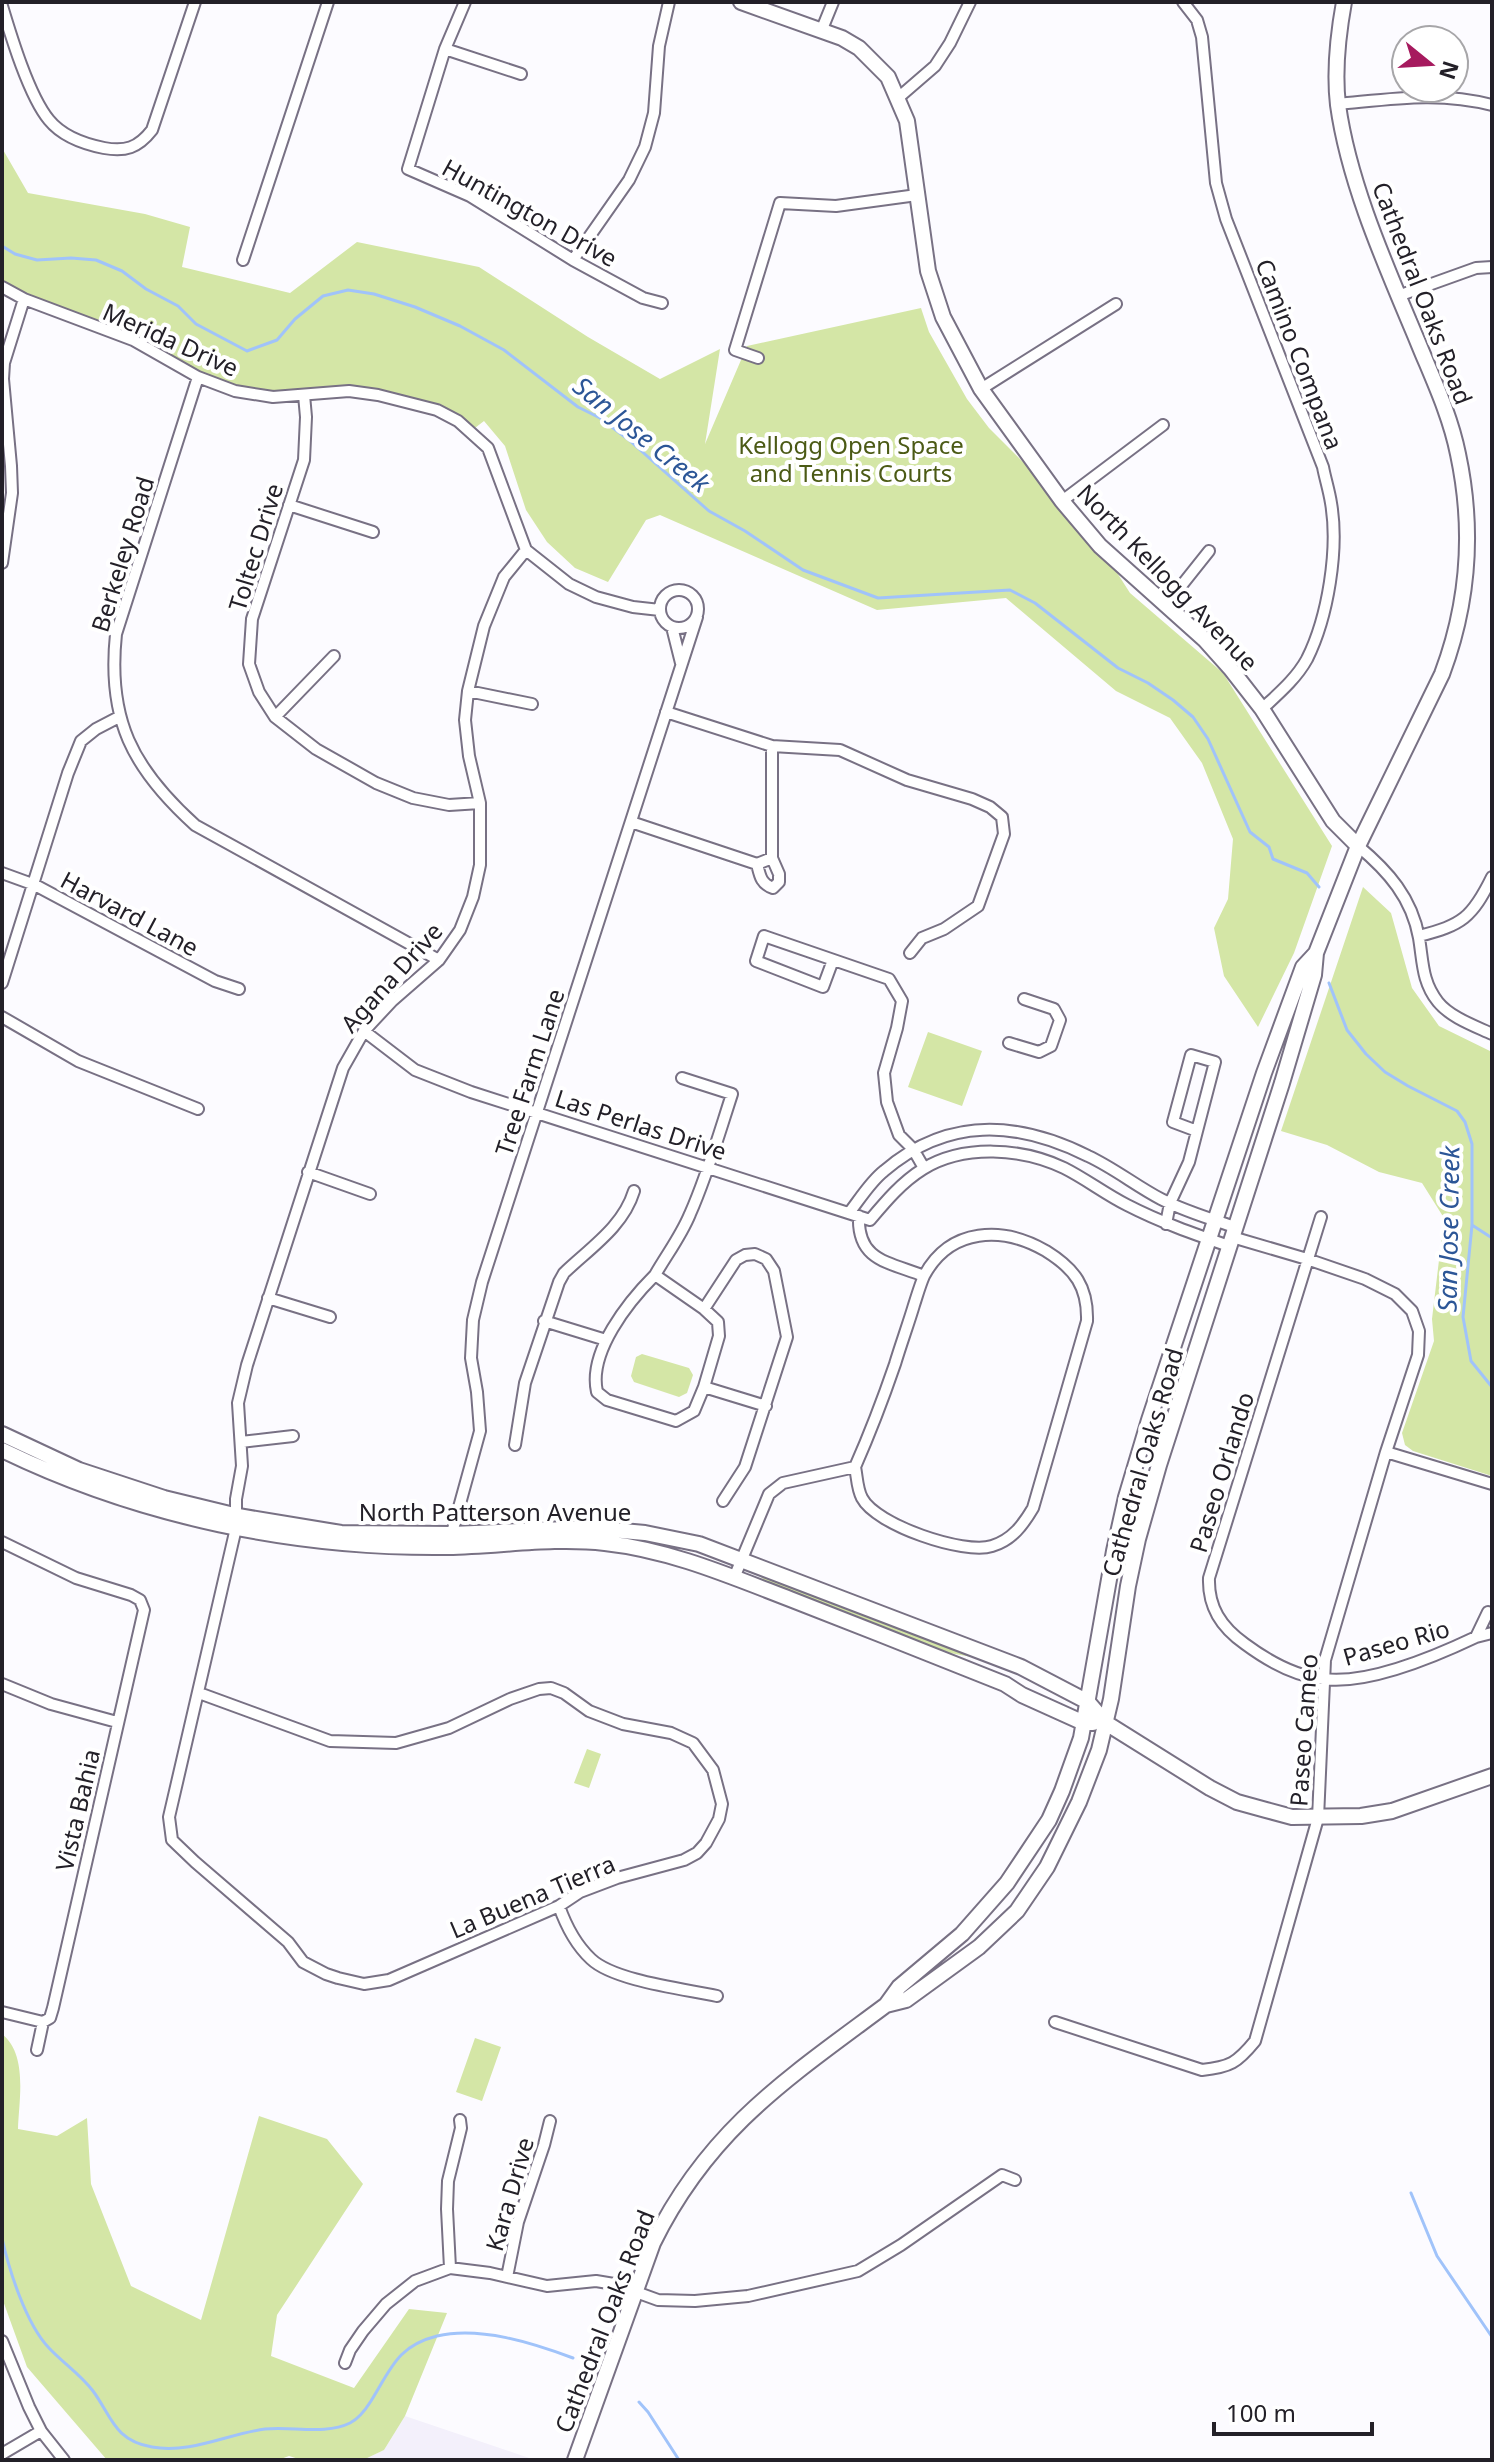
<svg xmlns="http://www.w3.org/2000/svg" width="1494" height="2462" font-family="'Noto Sans',sans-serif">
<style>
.built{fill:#f3f0fb}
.green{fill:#d4e6a6}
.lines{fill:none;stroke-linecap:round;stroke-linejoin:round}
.stream{stroke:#a0c3fa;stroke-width:3}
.street-casing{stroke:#787184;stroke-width:14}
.secondary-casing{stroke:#787184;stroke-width:18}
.street{stroke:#fff;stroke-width:10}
.secondary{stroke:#fff;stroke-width:14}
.labels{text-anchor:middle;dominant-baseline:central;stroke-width:8;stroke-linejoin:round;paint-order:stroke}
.street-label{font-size:24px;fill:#232028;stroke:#fff}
.park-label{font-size:24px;fill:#4b5a15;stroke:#fff}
.water-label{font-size:26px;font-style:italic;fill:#2c5697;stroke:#fff}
</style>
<rect width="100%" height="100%" fill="#fcfbff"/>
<path class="built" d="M405,2416L535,2460H363L384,2450Z"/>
<path class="green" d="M2,148L28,193L145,214L190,227L182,267L290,293L357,242L479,267L588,337L660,379L720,349L705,444L747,346L921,308L929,332L967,399L989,428L1062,501L1100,546L1130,593L1223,673L1332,846L1294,953L1258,1027L1224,976L1214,928L1228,899L1233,839L1202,763L1170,718L1116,691L1006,598L877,610L660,515L646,520L608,582L575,568L547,542L526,510L505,446L484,421L471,431L458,421L378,395H304L235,391L162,355L24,299L2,284Z
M1363,887L1391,913L1412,988L1439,1026L1492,1052V1476L1413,1451L1405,1445L1402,1433L1434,1341L1432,1319L1444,1218L1422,1183L1379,1172L1327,1145L1281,1131Z
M928,1032L982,1051L962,1106L908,1087Z
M642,1354L689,1368L693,1375L687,1393L679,1397L634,1382L631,1376L636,1357Z
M754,1571L1031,1677L1067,1699L1022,1676L977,1658L950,1653L769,1584Z
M587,1749L601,1754L589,1788L574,1783Z
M2,2034C28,2055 19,2099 18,2129L57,2136L87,2118L91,2184L131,2286L201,2320L259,2116L327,2139L363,2184L277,2315L271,2356L354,2388L409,2309L447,2313L405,2416L384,2450L363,2460H302L289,2456L278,2460H107L27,2367L2,2298Z
M475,2038L501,2047L482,2101L456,2092Z"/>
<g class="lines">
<path class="stream" d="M2,246L15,254L37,260L71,258L96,260L122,271L146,289L178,306L196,324L247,351L277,340L295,319L323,296L348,290L374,294L415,307L460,326L504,350L578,407L600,418L629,440L709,511L745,531L803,570L878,598L1010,590L1035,603L1118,668L1148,683L1173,700L1193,717L1208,739L1250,832L1269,847L1273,859L1307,873L1319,887
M1329,983L1347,1030L1366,1054L1385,1072L1408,1086L1457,1111L1465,1122L1472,1144V1225L1463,1317L1471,1361L1492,1387
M1472,1225L1492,1238
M1411,2193L1437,2256L1492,2337
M2,2238C9,2270 26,2324 49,2348C63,2363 80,2374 93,2391C111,2415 114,2441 152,2447C190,2454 228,2434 265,2429C291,2426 326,2435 350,2423C358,2419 366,2409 371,2401C391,2369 397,2346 437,2336C480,2326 533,2343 573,2358
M639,2402L648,2412L679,2460"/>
<g class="street-casing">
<path id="street" d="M465,2L445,49L408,169L470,196L573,260L643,298L662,303
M1183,2L1197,20L1202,37L1216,183L1226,219L1323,467C1325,478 1329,490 1331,503C1339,549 1328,617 1307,659C1296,679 1278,694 1262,709
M2,6C11,36 29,96 49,120C62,136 84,144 104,148C125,152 138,148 152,130L195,2
M822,29L833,2
M445,49L521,74
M898,98L935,66L950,43L970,2
M1338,104C1392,99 1439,91 1492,105
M243,260L328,2
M573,260L629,180L645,147L654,113L659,46L669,2
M2,287L24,299L133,340L198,377L235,391L273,397L349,391L378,395L437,410L458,421L488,448L526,550L569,584L596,597L633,607L660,610
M1398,296L1476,268L1492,267
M758,358L735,350L780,203L836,206L917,195
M198,377L116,634C107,719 132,768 195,825L439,960
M981,389L1116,304
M304,395L306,417L304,460L252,619L249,664L259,692L275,717L316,749L376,783L413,798L449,805L480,803
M1062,501L1163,425
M289,505L373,532
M2,563L12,493L11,466L3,379L4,363L24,299
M660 609a19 19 0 1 1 38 0a19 19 0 1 1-38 0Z
M1166,605L1209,551
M672,627L681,663
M468,691L532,704
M666,712L772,746L840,750L907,780L972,799L990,807L1002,817L1004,834L978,906L944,929L922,938L910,953
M275,717L334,656
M631,822L757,864L772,858V746
M1358,846C1388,871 1412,898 1419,938C1423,962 1422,982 1438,1002C1450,1017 1475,1026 1492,1034
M757,864C760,876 761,884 773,888L779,882V874L772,858
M2,873L35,885L215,981L239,989
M1419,936C1462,925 1472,918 1492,877
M833,960L823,987L756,961L764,936L889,979L902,1001L897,1028L884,1073L887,1102L899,1135L913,1149L924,1168
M2,983L68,773L81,741L96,729L119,717
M2,1017L78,1061L198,1109
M364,1031L415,1070L471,1092L870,1220C886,1201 902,1182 923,1169C964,1144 1022,1148 1064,1168C1086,1179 1105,1194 1127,1205C1160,1222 1194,1234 1229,1246
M1009,1043L1039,1052L1051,1046L1060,1020L1054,1009L1024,999
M308,1172L370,1194
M849,1213C860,1199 870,1182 884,1171C947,1117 1016,1120 1088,1156C1114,1168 1136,1186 1161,1199C1184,1211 1211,1219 1235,1227
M859,1216C857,1261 889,1262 924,1276
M1321,1217L1209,1578C1208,1607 1221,1627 1245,1644C1268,1661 1294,1676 1323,1679C1367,1685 1436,1656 1476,1637L1488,1612
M1166,1224L1170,1203L1189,1162L1197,1131L1173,1122L1191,1055L1215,1062L1197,1131
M655,1275L704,1309L718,1322L719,1336L704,1387L694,1411L676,1421L607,1400L597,1392C588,1352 628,1302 655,1275Z
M655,1275C667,1254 681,1236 690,1214C707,1176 719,1134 732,1094L682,1078
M268,1298L330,1317
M704,1309L736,1260L745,1255L755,1254L766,1259L774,1271L787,1337L745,1467L723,1501
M544,1321L606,1340
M704,1387L766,1406
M241,1442L293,1436
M515,1445L525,1383L559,1282L564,1273C590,1248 623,1227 634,1191
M1386,1452L1492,1484
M450,1540L480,1431L477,1392L471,1358L473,1320L482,1282L697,617
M2,1542L76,1578L131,1595L140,1600L144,1610L53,2008L50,2018L43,2022
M734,1578L769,1494L783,1483L855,1467C870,1433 883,1399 895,1364C901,1344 908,1325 914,1305C917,1296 920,1285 924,1276C950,1227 1003,1226 1046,1251C1075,1269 1088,1287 1087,1321L1033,1508C1023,1525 1012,1540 992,1546C964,1555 876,1525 862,1498C857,1489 857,1476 855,1467
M1476,1637L1492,1633
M2,1684L51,1704L117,1722
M199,1693L330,1741L396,1743L449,1728L510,1699L539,1689L551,1688L564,1693L589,1711L623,1724L671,1733L693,1743L713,1770L722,1804L719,1819L706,1843L697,1853L684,1860L617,1878L580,1892L559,1906L389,1980L364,1984L338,1978L326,1974L303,1962L288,1942L195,1862L172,1840L169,1817L236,1528V1499L242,1466L238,1403L247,1365L343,1068L364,1031L392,1001L439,960L460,930L473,897L480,865V803L469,756L465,720L468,691L484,626L504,577L526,550
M559,1906C566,1926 575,1944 591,1959C614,1981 685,1989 717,1996
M2,2012L43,2022
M1055,2022L1202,2070C1230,2067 1237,2063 1255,2041L1318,1818L1325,1660L1386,1452L1418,1355L1419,1331L1412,1311L1395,1294L1365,1279L1307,1259L1232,1237
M37,2050L43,2022
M450,2268L447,2209L448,2181L461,2128L460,2120
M507,2277L518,2222L544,2145L550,2121
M2,2341L29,2407L41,2431L64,2460
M345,2363L350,2350L363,2331L386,2304L415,2281L450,2268L490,2273L547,2286L596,2281L614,2284L658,2300L695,2301L748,2296L858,2271L901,2245L1002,2175L1015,2180
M2,2454L41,2431"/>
</g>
<g class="secondary-casing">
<path id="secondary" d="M741,2L842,38L859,48L888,77L907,121L928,271L943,317L981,389L1062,501L1100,546L1205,640L1230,668L1262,709L1333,821L1358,846
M2,1434L79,1470L164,1498L238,1516L341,1533L452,1534L589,1528L645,1533L699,1544L1021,1667L1088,1702L1106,1723L1210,1788L1237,1802L1266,1810L1292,1817L1361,1816L1392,1811L1492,1776
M2,1450C140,1517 296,1549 448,1547C501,1546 553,1537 605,1543C670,1550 730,1576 790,1599C862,1627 933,1655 1005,1684L1022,1695L1084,1723H1093
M886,2005L906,2000L979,1947L1017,1911L1047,1867L1079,1802L1099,1750L1111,1699L1128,1586L1138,1539L1159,1465L1282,1083L1314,975L1316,953L1358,846L1442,674C1469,602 1474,529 1458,454C1450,414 1432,377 1417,340C1386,266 1349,184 1338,105C1334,71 1338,35 1344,2
M575,2460L653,2243C709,2129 788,2078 886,2005L899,1987L962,1934L1007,1883L1049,1820L1062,1791L1081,1738L1114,1551L1126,1497L1149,1420L1264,1073L1303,967L1316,953"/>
</g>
<use href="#street" class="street"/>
<use href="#secondary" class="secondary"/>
</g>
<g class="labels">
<g class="street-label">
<text transform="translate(530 212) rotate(29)">Huntington Drive</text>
<text transform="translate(1423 293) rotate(69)">Cathedral Oaks Road</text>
<text transform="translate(171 339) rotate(24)">Merida Drive</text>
<text transform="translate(1300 354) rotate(69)">Camino Compana</text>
<text transform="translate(255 547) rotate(-73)">Toltec Drive</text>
<text transform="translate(122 554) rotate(-73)">Berkeley Road</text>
<text transform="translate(1168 577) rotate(46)">North Kellogg Avenue</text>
<text transform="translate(130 913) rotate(28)">Harvard Lane</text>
<text transform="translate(391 977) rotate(-48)">Agana Drive</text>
<text transform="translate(529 1072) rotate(-72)">Tree Farm Lane</text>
<text transform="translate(641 1124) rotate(18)">Las Perlas Drive</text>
<text transform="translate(1142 1462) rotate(-74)">Cathedral Oaks Road</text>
<text transform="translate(1221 1472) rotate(-73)">Paseo Orlando</text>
<text x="495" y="1511">North Patterson Avenue</text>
<text transform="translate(1396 1642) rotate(-16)">Paseo Rio</text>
<text transform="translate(1303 1730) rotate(-86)">Paseo Cameo</text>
<text transform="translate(77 1810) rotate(-77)">Vista Bahia</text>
<text transform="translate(532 1896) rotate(-23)">La Buena Tierra</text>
<text transform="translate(509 2194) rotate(-74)">Kara Drive</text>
<text transform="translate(604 2321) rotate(-69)">Cathedral Oaks Road</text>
</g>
<g class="park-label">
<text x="851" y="444">Kellogg Open Space<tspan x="851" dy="28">and Tennis Courts</tspan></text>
</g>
<g class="water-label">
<text transform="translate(642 434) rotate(39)">San Jose Creek</text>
<text transform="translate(1448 1229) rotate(-89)">San Jose Creek</text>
</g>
</g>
<rect width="1494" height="2462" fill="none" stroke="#232028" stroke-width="8"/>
<g transform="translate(1430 64) rotate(108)"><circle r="38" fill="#ffffff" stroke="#a7a6a9" stroke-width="2"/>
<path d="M0-6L14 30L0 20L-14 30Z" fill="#a61a5e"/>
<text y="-12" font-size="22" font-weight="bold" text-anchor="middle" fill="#232028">N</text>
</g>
<path d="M1214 2422v12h158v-12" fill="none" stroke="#232028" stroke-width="4"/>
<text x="1226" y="2422" font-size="24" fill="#232028" stroke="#ffffff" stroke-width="6" paint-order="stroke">100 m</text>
</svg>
